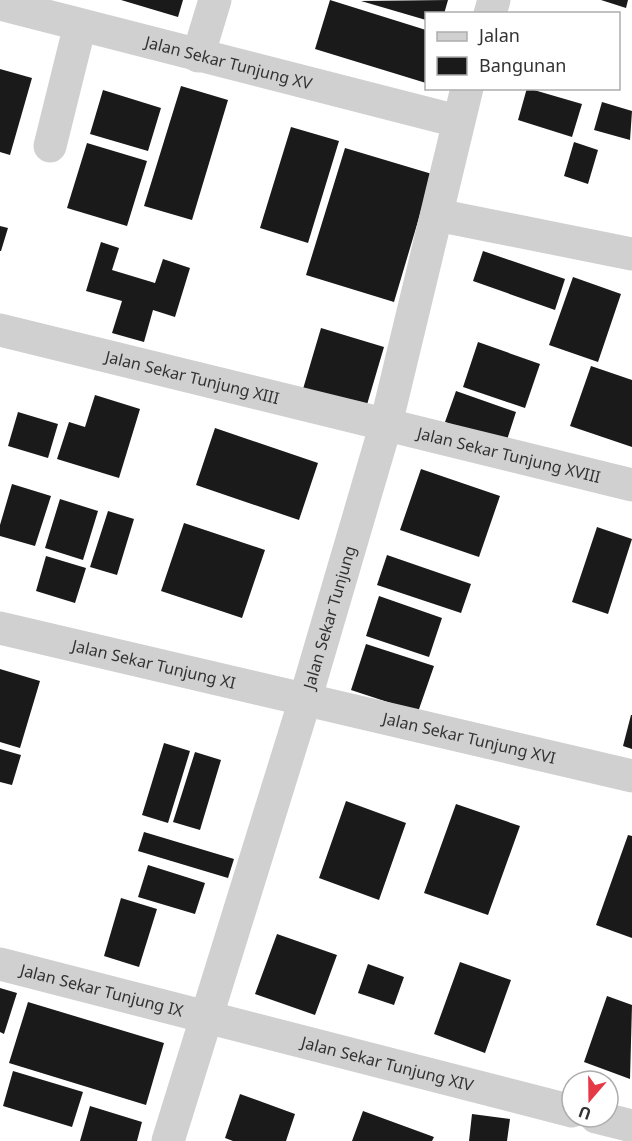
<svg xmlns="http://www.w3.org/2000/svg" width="632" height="1141" font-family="'Noto Sans',sans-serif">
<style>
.building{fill:#1a1a1a}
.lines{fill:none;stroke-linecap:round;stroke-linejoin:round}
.minor{stroke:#d0d0d0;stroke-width:33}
.labels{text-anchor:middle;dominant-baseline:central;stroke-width:6;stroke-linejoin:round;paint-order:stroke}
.street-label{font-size:16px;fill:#333;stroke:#fff}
</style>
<rect width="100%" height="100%" fill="#fff"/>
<path class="building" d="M121,0H183L178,17Z
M330,0L426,30V83L315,49Z
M448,0L444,14H426V20L361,1Z
M601,0H628L626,8Z
M0,69L32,78L10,155L0,152Z
M181,86L228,100L192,220L144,206Z
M527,88L582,104L572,137L518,120Z
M103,90L161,108L148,151L90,134Z
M602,102L632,111L630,140L594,130Z
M291,127L339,141L308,243L260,228Z
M574,142L598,150L588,184L564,176Z
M87,143L147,161L127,226L67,208Z
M345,148L432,174L394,302L306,275Z
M0,226L8,228L1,251H0Z
M101,242L119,248L112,270L155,283L163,259L190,268L175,317L153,310L144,342L112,333L122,301L86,291Z
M483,251L565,279L555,310L473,281Z
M573,277L621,294L598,362L549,345Z
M321,328L384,347L366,408L303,389Z
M478,342L540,364L525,408L463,387Z
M591,366L632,380V447L570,426Z
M456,391L516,412L506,443L445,422Z
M95,395L140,409L119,478L57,459L69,422L85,427Z
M18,412L58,424L48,458L8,446Z
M215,428L318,463L299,520L196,485Z
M421,469L500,496L479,557L400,530Z
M12,484L51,496L35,546L0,536V525Z
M60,499L98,511L83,560L45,548Z
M108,511L134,519L117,575L90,567Z
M184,523L265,550L242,618L161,591Z
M597,527L632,539L608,614L572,602Z
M387,555L471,584L461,613L377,585Z
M46,556L86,568L75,603L36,591Z
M379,596L442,618L429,657L366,636Z
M366,644L434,666L418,712L351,690Z
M0,669L40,681L20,748L0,742Z
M631,715H632V749L623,746Z
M164,743L190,751L168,823L142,815Z
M0,749L21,755L12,785L0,782Z
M195,752L221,760L200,830L173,822Z
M346,801L406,823L379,900L319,878Z
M456,804L520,826L488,915L424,893Z
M144,832L234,859L228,878L138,851Z
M628,835L632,836V938L596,925Z
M148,865L205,883L195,914L138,897Z
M121,898L157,909L139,967L104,956Z
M277,934L337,955L315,1015L255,994Z
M460,962L511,980L485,1053L434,1034Z
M368,964L404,977L394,1005L358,993Z
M0,988L17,993L4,1034L0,1032Z
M607,996L632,1005L630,1079L584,1062Z
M28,1002L164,1043L146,1105L9,1063Z
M13,1071L83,1092L72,1127L3,1106Z
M240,1094L295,1114L286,1141H233L225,1138Z
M90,1106L142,1122L137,1141H80Z
M363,1111L434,1137L432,1141H352Z
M472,1114L510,1119L507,1141H469Z"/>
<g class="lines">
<g class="minor">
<path id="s1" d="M0,4L457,121"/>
<path d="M490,14L494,0"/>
<path d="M198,56L215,0"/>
<path d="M50,146L80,25"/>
<path d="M437,215L632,254"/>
<path id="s2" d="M0,330L632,485"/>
<path id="s3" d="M0,628L632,776"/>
<path id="s4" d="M0,964L572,1111"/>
<path d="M596,1117L632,1126"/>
<path id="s5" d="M168,1141L305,700L386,424L467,88"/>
</g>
</g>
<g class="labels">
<g class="street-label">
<text stroke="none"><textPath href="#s1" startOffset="236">Jalan Sekar Tunjung XV</textPath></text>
<text stroke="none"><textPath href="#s2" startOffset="198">Jalan Sekar Tunjung XIII</textPath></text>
<text stroke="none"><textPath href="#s2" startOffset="524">Jalan Sekar Tunjung XVIII</textPath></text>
<text stroke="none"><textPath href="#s5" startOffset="548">Jalan Sekar Tunjung</textPath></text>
<text stroke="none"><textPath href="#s3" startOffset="158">Jalan Sekar Tunjung XI</textPath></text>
<text stroke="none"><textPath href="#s3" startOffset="482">Jalan Sekar Tunjung XVI</textPath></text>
<text stroke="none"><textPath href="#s4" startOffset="105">Jalan Sekar Tunjung IX</textPath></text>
<text stroke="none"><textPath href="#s4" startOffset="400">Jalan Sekar Tunjung XIV</textPath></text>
</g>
</g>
<rect x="425" y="12" width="195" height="78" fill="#ffffff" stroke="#adadad" stroke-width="1.5"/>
<rect x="437" y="32" width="30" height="9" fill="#d0d0d0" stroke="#adadad" stroke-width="1.5"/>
<text x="479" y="42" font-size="18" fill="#333333">Jalan</text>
<rect x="437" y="57" width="30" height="18" fill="#1a1a1a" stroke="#adadad" stroke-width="1.5"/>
<text x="479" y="72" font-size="18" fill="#333333">Bangunan</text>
<g transform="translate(590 1099) rotate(200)"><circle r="28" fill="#ffffff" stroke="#adadad" stroke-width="1.5"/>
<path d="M0-4.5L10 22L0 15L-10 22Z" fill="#e63946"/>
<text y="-9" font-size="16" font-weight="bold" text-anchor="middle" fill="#333333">U</text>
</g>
</svg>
